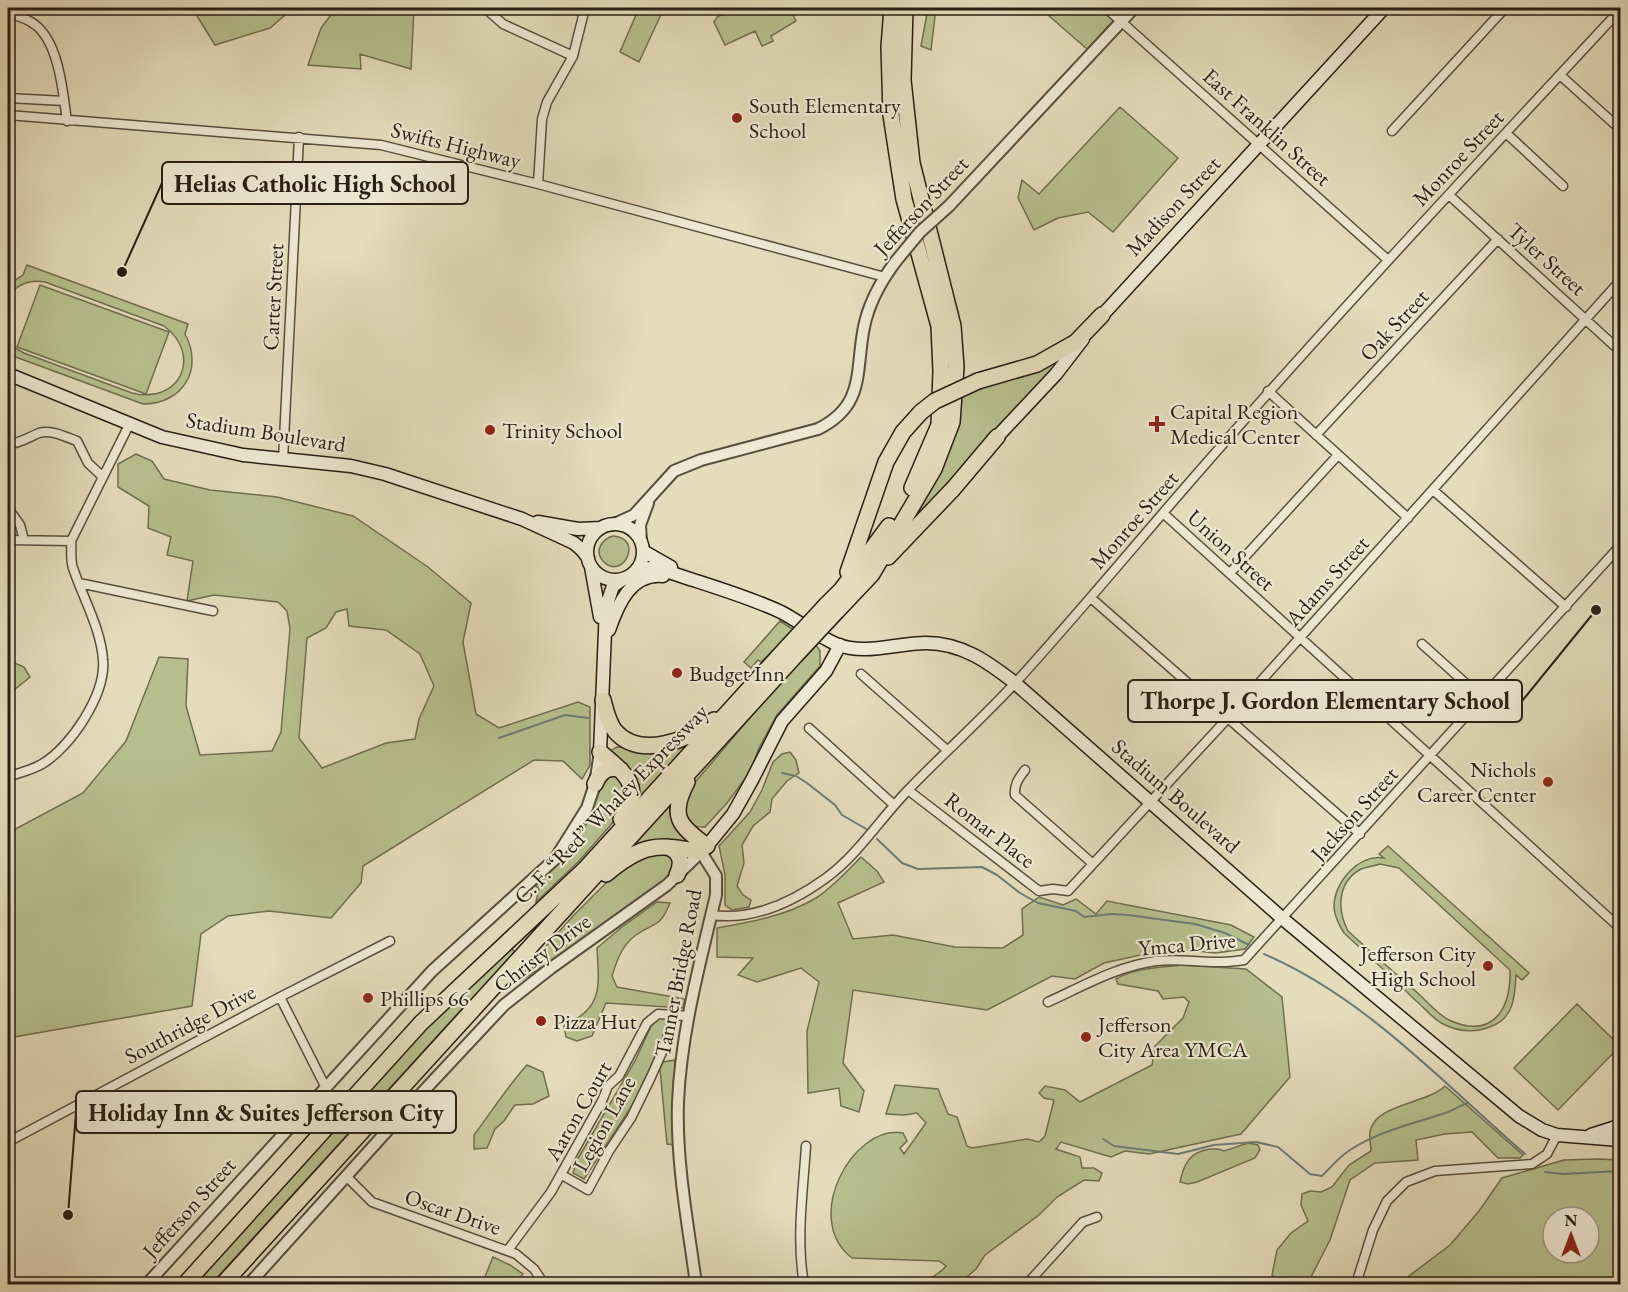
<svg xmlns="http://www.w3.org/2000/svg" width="1628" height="1292" font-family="'EB Garamond',serif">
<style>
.green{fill:#b7bf8e;stroke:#706e51;stroke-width:1.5;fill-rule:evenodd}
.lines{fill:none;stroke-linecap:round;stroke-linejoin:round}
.stream{stroke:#6c7c77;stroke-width:2}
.minor-casing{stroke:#594e3e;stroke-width:11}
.tertiary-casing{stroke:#594e3e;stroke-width:14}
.secondary-casing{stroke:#2a1e14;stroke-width:15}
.motorway-casing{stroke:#2a1e14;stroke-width:18}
.minor{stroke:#eee8d3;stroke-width:8}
.tertiary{stroke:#eee8d3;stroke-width:10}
.secondary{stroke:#eee8d3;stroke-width:12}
.motorway{stroke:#e5dcbb;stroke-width:15}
.tertiary-bridge-casing{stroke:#594e3e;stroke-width:14;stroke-linecap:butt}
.motorway-bridge-casing{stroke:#2a1e14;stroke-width:18;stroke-linecap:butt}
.tertiary-bridge{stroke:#eee8d3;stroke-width:10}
.motorway-bridge{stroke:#e5dcbb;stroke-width:15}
.poi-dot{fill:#8f2418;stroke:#eee8d3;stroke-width:2}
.labels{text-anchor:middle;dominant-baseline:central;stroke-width:4.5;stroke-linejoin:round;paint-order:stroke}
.poi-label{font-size:22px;fill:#2a1e14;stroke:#eee8d3;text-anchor:start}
.street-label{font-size:22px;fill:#2a1e14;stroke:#eee8d3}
.leader{fill:none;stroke:#2a1e14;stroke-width:2}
.callout-dot{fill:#2a1e14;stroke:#eee8d3;stroke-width:2}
.callout{fill:#eee8d3;stroke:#2a1e14;stroke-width:2}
.callout-label{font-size:24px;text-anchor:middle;font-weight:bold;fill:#2a1e14}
</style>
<rect width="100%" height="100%" fill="#e5dcbb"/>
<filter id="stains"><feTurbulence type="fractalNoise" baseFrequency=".00333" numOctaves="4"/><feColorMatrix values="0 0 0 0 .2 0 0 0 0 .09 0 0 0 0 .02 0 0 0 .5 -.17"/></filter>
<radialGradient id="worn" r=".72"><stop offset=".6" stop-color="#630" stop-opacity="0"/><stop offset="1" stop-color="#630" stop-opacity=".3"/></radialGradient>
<path class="green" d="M192,8H293L270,28L215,45Z
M336,8H414L411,69L360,54L361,69L308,65L321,28Z
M639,8H664L639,62L620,52Z
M737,8H803L792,13L796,21L771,36L773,41L762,46L755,31L725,45L714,22L717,17Z
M928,8H936L931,50L921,46Z
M1040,8H1103L1113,17V21L1087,49Z
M1120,107L1178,158L1113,232L1088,212L1058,218L1034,230L1018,198L1022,180L1039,194Z
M27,265L188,324L185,334C204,369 183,404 143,404L13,356L8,351V340L13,347L24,353L132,393C180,405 203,355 164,326L45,282C30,279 19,284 8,295V285L23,275Z
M40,285L169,332L146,394L17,347Z
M1068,355L910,528L940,470L962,390Z
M136,454L152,461L164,479L210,490L277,497L353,516L428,567L471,603L463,642L476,714L499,728L578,702L590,707V765L582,779L563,761L534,760L363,866L361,883L331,918L269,911L228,916L201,934L192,1006L8,1038V833L83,793L126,741L159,657L188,659L186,706L200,755L272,751L281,732L290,629L287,611L278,602L214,595L187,601L193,561L167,555L171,537L148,528L149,506L118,487V464ZM347,609L349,626L386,630L420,654L434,686L419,719L415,739L386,743L322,768L299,738L307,638L326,628L336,612Z
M613,536C645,538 622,582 603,561C594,551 602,539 613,536Z
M780,621L794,630L761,662L758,660L751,668L744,662Z
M816,645L820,651V666L777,715L759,748L750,772L727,803L705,827C675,828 686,803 692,786L799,660Z
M8,660L24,667L30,677L8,695Z
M684,744L689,745L640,798L638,799L608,752L617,747L645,749Z
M790,752L796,760L799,773L787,781L772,799L770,812L753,826L742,845L744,863L737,886L743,895L751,900L749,907L732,910L725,905V875L719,846L750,812L762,790L773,762L782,754Z
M617,776L626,786L622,810L609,827L578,862L536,902L539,888L535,886L562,861L576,843L587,823L605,777Z
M675,799L691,843L631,849Z
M1388,846L1529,973L1522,980L1516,975C1515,995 1514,1018 1492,1026C1476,1033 1459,1032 1443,1024C1433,1019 1424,1007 1415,1000C1392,977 1368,955 1344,933C1339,925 1334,916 1334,906C1334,882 1359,854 1384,858L1379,854ZM1380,864L1399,868L1510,970C1511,1009 1493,1040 1449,1020C1439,1015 1429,1004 1421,996C1396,974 1372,953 1348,931C1337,910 1337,882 1361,869C1367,867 1374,866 1380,864Z
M671,852L674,872L655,888L560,956L515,984L532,962L573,916L616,873L636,859Z
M861,857L877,871L884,882L838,903L853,939L893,935L955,947L1003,948L1023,935L1022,909L1039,897L1063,905L1076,899L1096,914L1107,901L1231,925L1254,937L1245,949L1216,953L1185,950L1145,954L1104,963L1075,979L1052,976L987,1010L853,990L843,1063L864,1091L859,1112L841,1106L839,1088L808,1093L807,1031L819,982L801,968L757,982L738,975L753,958L717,957V928C751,922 786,916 816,898C833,887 847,871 861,857Z
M657,902L670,903C659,929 656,921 636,935C622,945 617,960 612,976L617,987L685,999L683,1008L606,1003L592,1036L577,1041L566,1037L564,1026C604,1007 599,986 597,948L622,927Z
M510,947L517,954L460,1011L211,1284H190L432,1020Z
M1183,965L1246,969L1282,997L1290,1077L1241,1134L1149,1154L1125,1151L1111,1157L1061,1142L1056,1149L1080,1157L1082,1168H1094L1102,1173L1099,1181L1084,1180L1057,1197L1039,1215L985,1255L976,1269L959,1284H924C931,1276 939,1275 946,1266L939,1261L852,1258C801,1219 853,1124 903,1133L907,1141L900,1148L904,1154L926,1123L917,1113L904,1115L886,1114L895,1085L938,1089L948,1114L957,1117L967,1146L972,1148L1027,1139L1039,1142L1045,1136L1054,1100L1044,1098L1039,1093L1045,1086L1065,1090L1080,1102L1152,1065L1155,1046L1183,1018L1189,1002L1184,997L1163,999L1158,991L1118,984L1116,979C1135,968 1162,967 1183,965Z
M1577,1004L1620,1046L1558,1110L1514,1068Z
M661,1015L668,1020L663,1041L633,1104L584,1179L573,1173L577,1160L635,1061L654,1020Z
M675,1060L674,1145L667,1144L660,1069L663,1062Z
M527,1065L543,1072L549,1096L533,1104L515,1105L504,1121L495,1129L487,1148L474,1149V1135C492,1111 507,1087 527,1065Z
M1445,1086L1523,1155L1520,1158H1498L1472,1132L1445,1134L1416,1140L1418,1160L1375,1163L1350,1180L1330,1240L1310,1279C1297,1285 1281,1290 1272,1275L1277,1250L1291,1233L1308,1221L1301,1205L1302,1194L1310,1191L1321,1192L1332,1187L1349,1165L1371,1151C1371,1145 1369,1138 1370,1132C1374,1104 1427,1104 1445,1086Z
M1248,1143L1258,1145L1260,1150L1255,1158L1197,1182L1188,1184L1180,1182C1184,1164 1189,1152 1210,1149C1216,1149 1219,1148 1224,1151Z
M1598,1159L1620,1160V1284H1407L1409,1276L1450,1245L1479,1211L1502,1178L1564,1160ZM1553,1217H1589V1253H1553Z
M493,1257L510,1265L523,1274L515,1284H482Z"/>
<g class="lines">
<path class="stream" d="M499,738L565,715L588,718
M782,773L796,776L807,783L835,805L842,815L868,830
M877,839L902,863L918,869L982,867L997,875L1020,893L1038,903L1076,911L1084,917L1111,914L1128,915L1195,924L1225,933L1249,945
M1264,954C1366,998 1443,1083 1525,1154
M1103,1139L1114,1146L1178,1154L1214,1145L1256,1142L1278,1147L1310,1174L1322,1176C1331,1167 1339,1157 1350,1150C1377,1132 1411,1124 1442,1114C1451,1112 1458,1106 1468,1103
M1545,1172L1563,1174L1620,1171"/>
<g class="minor-casing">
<path id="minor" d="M485,8L503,24L573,56
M1106,8L1388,260
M8,13C17,16 26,18 34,24C59,41 63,93 67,121
M1560,75L1620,129
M8,98L64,101
M8,115L381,145L538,184L885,277
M1392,131L1505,8
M1506,133L1563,186
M538,184L542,119L547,102L573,56L585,8
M1449,195L1620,351
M1268,391L1408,518
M1316,435L1498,239
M8,444C19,444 29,437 39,433C51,429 66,437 77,441L88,463L103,477
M283,460L299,137
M1433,490L1566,607
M8,508L20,525L24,540
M1163,513L1620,928
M8,540L71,541L129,425
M1230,573L1338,455
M79,583L213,611
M1091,598L1360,834
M1422,644L1483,699
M861,674L947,750
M809,728L894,805
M1025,770C1019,778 1014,784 1015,795L1092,863
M8,777C18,773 32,770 42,764C71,747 106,694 103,660C101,629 83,598 73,568C70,560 72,549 71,541
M908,790L1039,891L1053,889L1068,891L1227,719L1620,281
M711,915C753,921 793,902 826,878C859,854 882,816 911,787C946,751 983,718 1017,681C1067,626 1115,569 1163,513C1311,341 1466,176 1620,10
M280,997L326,1088
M1048,1002C1083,986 1118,966 1156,961C1178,958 1200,963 1221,962C1229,962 1237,961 1244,960L1620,546
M8,1142L280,997L390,941
M562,1175L588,1190L609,1151L631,1118L651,1077L663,1050L675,1015
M346,1176L372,1202L516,1254L534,1269L544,1284
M508,1250L551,1192L602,1101L608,1086L619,1076L647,1023L658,1014L689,1016
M804,1284C796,1239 803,1192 806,1146
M1027,1284L1083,1222L1097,1217
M1356,1284L1373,1230L1387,1201L1406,1182L1435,1171L1532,1164L1547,1154L1557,1135"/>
</g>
<g class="tertiary-casing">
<path id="tertiary" d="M949,206L1134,8
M612,525L634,515L674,471L701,460L818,429C866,405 855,371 864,327C869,302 881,281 896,261
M641,542L640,525L648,503
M147,1284L432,971L555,859L587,808L595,784L600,752
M249,1284L405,1111L504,1005L551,968L667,885L701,852L716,876V895C700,963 681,1032 678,1102C676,1163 688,1224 696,1284"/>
</g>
<g class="secondary-casing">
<path id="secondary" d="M1097,321L1384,8
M8,374L162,437L243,455L351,466L385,474L522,519L574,543L582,550L588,558
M997,437L1056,374L1083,339
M538,522L578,529L601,528
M587 552a28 28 0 1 1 56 0a28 28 0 1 1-56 0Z
M643,551L671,567
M591,567L600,617
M631,575C636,571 641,568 647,568C661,568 674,574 687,578C718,588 751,598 781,612C800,622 816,635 836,644C866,656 896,643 926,643C962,643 988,662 1015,683L1283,919L1519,1116L1542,1130L1557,1135L1620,1140
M609,630C618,604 631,573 663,576
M600,752L606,607L613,586L623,579
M702,852L733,814L752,780L782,721L826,671L840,645
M1591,1135L1613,1128L1620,1124"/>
</g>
<g class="motorway-casing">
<path id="motorway" d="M892,8L889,47L891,115L904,199L939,326L941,371L939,425L912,488
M978,381L1037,364L1076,342L1102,315
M888,557L953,489L997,437
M848,572L886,462L903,432L921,412
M826,605L842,589L889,526
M837,611L872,574L934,469L952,422L956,367L953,326L912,163L903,80L905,8
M603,700C606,711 608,722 615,731C640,760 689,740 714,720
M600,752C624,772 646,788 621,819
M687,782C669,816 679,826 707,846
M595,784C600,772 608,765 621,770
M667,847C681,851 683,863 677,875
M606,874C642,844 656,843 701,852
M185,1284L421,1023L585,869L789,645
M223,1284L796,655"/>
</g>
<use href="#minor" class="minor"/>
<use href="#tertiary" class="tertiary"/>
<use href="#secondary" class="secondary"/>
<use href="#motorway" class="motorway"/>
<g class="tertiary-bridge-casing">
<path id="tertiary-bridge" d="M896,261L920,232L949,206"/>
</g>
<g class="motorway-bridge-casing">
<path id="motorway-bridge" d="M921,412L935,401L978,381
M789,645L826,605
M796,655L837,611"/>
</g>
<use href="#tertiary-bridge" class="tertiary-bridge"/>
<use href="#motorway-bridge" class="motorway-bridge"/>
</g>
<g class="poi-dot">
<circle cx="737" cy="118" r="6"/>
<path d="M1154 415h6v6h6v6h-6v6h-6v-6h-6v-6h6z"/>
<circle cx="490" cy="430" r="6"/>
<circle cx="677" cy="673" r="6"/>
<circle cx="1548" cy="782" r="6"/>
<circle cx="1488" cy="966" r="6"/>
<circle cx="368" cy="998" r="6"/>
<circle cx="541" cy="1021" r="6"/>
<circle cx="1086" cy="1037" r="6"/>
</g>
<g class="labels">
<g class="poi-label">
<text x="749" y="105">South Elementary<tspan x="749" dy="25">School</tspan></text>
<text x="1170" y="411">Capital Region<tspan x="1170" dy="25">Medical Center</tspan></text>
<text x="502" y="430">Trinity School</text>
<text x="689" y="673">Budget Inn</text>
<text x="1536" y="769" text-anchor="end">Nichols<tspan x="1536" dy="25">Career Center</tspan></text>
<text x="1476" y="953" text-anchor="end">Jefferson City<tspan x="1476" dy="25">High School</tspan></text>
<text x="380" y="998">Phillips 66</text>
<text x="553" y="1021">Pizza Hut</text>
<text x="1098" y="1024">Jefferson<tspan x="1098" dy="25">City Area YMCA</tspan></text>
</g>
<g class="street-label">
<text transform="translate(1267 127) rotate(42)">East Franklin Street</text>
<text transform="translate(456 145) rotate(14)">Swifts Highway</text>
<text transform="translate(1458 158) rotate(-47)">Monroe Street</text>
<text transform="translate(921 206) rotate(-47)">Jefferson Street</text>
<text transform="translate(1173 206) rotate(-47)">Madison Street</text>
<text transform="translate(1547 259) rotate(42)">Tyler Street</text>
<text transform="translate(273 297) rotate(-87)">Carter Street</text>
<text transform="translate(1394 325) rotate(-47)">Oak Street</text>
<text transform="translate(266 432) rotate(9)">Stadium Boulevard</text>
<text transform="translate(1134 520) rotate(-49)">Monroe Street</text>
<text transform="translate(1231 550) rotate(42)">Union Street</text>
<text transform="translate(1327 581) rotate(-48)">Adams Street</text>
<text transform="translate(1176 796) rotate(41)">Stadium Boulevard</text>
<text transform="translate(611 804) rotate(-46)">C. F. “Red” Whaley Expressway</text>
<text transform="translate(1354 814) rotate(-48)">Jackson Street</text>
<text transform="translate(990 830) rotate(38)">Romar Place</text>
<text transform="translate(1187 944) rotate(-5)">Ymca Drive</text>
<text transform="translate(542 953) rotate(-37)">Christy Drive</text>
<text transform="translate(678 973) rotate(-79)">Tanner Bridge Road</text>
<text transform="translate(190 1024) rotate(-28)">Southridge Drive</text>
<text transform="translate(578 1111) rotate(-60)">Aaron Court</text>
<text transform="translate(604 1124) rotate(-61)">Legion Lane</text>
<text transform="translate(189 1208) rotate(-48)">Jefferson Street</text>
<text transform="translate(453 1212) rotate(19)">Oscar Drive</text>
</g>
</g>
<path class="leader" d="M122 272L162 183M1596 610L1522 701M68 1215L76 1112"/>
<g class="callout-dot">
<circle cx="122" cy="272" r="6"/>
<circle cx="1596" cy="610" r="6"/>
<circle cx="68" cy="1215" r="6"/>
</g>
<g class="callout">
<rect x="162" y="162" width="306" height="42" rx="6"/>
<rect x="1128" y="680" width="394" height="42" rx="6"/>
<rect x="76" y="1091" width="380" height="42" rx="6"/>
</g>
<g class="callout-label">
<text x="315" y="192">Helias Catholic High School</text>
<text x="1325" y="709">Thorpe J. Gordon Elementary School</text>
<text x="266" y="1121">Holiday Inn &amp; Suites Jefferson City</text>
</g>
<rect width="1628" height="1292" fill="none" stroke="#e5dcbb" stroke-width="30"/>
<rect x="9" y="9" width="1610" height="1274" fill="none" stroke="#2a1e14" stroke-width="3"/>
<rect x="15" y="15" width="1598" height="1262" fill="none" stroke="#2a1e14" stroke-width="1.5"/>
<g transform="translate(1571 1235)"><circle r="28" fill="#eee8d3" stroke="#a09787" stroke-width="1.5"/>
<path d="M0-4.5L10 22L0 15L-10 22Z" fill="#8f2418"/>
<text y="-9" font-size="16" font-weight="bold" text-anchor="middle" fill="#2a1e14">N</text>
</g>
<rect width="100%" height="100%" filter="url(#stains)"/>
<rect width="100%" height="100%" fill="url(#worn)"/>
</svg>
